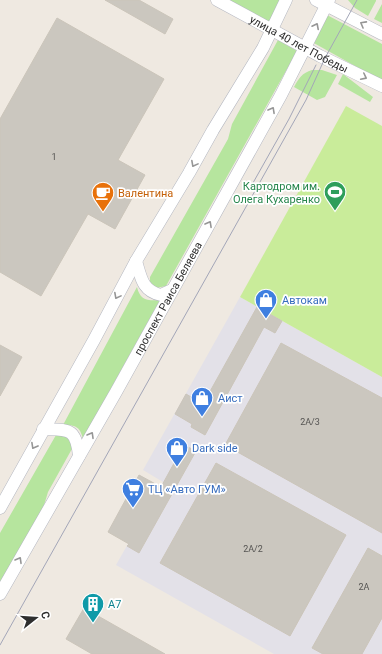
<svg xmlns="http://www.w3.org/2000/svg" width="382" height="654" font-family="Roboto,sans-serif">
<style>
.industrial{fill:#e3e1e8}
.green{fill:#b6e59e}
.pitch{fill:#c9ec9a}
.building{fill:#cbc7bf;stroke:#cbc5ba}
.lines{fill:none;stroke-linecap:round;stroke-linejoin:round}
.tertiary-casing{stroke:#b4b7c1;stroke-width:13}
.tertiary{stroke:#fff;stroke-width:12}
.tram{stroke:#a3a6b8;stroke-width:1}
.oneway{stroke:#969696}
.labels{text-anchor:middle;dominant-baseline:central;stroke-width:3.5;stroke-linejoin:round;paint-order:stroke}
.number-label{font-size:9px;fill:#555452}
.street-label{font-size:11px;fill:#2e2e2e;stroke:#fff}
.leisure-label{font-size:11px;fill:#27864d;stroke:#fff;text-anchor:end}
.food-label{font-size:11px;fill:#c56008;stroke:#fff;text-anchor:start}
.shop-label{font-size:11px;fill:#366cbe;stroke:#fff;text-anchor:start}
.culture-label{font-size:11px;fill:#0d838f;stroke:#fff;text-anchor:start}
</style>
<rect width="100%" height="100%" fill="#efe9e1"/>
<path class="industrial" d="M240,297L382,377V654H274L116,565L163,482L143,470Z"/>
<path class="green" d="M229,0H284L271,24Z
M348,0H376V1L368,16L355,8Z
M382,4V23L374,19Z
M327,15L382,44V81L312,42Z
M278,40L297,51L166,286L156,288L150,282V277L228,139L232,124Z
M312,70H322L337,75L325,97L317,100L294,87C299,78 302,73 312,70Z
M343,74L373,97L370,102L338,84Z
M137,287C140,300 147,301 160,300L83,439C80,426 75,425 63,425Z
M56,435L68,436L73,447L48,492L42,512L0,584V533Z"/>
<path class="pitch" d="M346,106L382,126V377L240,297Z"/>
<path class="building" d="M105,0H139L173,19L165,34Z
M57,18L164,79L118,160L145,175L115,229L88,214L41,296L0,272V119Z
M257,307L282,321L275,333L264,327L205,435L191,427L192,424L175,414L186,394L203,404Z
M281,343L382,398V533L225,445Z
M0,345L22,357L0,396Z
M184,445L196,451L139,553L127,546L129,544L108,532L139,475L161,487Z
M216,463L346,535L290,636L160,563Z
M368,548L382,556V618L362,654H323L312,648Z
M84,608L165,654H92L66,639Z"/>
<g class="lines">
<g class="tertiary-casing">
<g id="tertiary">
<path id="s1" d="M217,0L320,56L382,86"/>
<path d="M316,0L382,34"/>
<path d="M136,261C141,277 142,291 161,295L172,290"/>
<path d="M43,429C68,430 76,427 79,456"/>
<path d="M0,508L94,340L136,261L189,173L213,130L263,48L286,0"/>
<path id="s2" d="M0,594L116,392L281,95L329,0"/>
</g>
</g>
<use href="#tertiary" class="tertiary"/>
<path class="tram" d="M249,190L289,119L316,65
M0,645L306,100L325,58L357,0"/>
</g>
<defs><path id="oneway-chevron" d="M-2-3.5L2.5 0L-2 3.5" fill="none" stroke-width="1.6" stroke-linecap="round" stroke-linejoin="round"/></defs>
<g class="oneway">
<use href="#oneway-chevron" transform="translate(363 24) rotate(-151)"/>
<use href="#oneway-chevron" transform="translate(316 26) rotate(-63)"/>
<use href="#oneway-chevron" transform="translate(364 77) rotate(27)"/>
<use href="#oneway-chevron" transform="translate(272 110) rotate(-61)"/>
<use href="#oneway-chevron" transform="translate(194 164) rotate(118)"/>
<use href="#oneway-chevron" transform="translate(209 224) rotate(-61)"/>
<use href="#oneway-chevron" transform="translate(117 296) rotate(118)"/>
<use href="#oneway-chevron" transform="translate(91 435) rotate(-60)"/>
<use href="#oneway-chevron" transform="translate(34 446) rotate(119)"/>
<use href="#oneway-chevron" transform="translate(19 560) rotate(-60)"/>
</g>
<defs>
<g id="stadium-pin" transform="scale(1.15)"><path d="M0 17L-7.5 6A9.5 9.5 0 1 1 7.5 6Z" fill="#2e9e5b" stroke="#fff"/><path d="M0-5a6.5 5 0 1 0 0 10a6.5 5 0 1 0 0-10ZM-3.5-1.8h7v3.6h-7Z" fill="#fff"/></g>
<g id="cafe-pin" transform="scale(1.15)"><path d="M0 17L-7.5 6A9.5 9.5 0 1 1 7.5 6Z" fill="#e8710a" stroke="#fff"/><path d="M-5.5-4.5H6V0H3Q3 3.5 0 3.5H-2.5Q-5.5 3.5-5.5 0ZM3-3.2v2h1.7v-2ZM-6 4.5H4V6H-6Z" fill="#fff"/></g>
<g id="shop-pin" transform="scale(1.15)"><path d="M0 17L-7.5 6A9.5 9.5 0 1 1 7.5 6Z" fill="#3f7fe0" stroke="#fff"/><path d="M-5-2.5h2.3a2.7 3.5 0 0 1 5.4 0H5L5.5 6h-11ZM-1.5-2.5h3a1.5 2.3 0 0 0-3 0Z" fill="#fff"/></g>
<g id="supermarket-pin" transform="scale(1.15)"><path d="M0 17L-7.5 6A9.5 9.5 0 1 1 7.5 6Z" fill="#3f7fe0" stroke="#fff"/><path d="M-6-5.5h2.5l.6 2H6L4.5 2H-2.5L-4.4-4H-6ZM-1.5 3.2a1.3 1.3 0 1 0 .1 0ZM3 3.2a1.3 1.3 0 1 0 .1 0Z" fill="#fff"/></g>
<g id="building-pin" transform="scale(1.15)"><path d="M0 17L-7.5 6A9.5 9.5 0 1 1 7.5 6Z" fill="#0f9aa8" stroke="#fff"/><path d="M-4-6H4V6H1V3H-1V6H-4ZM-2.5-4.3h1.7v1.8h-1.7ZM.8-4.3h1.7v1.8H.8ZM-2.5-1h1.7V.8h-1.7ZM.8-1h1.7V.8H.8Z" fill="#fff"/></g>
</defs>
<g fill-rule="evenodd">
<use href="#stadium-pin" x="335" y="192"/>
<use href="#cafe-pin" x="103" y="193"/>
<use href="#shop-pin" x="266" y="300"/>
<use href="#shop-pin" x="202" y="398"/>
<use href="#shop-pin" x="177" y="448"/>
<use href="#supermarket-pin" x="133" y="489"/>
<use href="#building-pin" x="93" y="604"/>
</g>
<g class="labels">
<g class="number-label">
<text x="54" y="157">1</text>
<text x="310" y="422">2А/3</text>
<text x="253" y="549">2А/2</text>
<text x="364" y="587">2А</text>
</g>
<g class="street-label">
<text stroke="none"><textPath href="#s1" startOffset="93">улица 40 лет Победы</textPath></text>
<text stroke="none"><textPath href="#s2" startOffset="340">проспект Раиса Беляева</textPath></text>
</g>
<g class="leisure-label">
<text x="320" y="186">Картодром им.<tspan x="320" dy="13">Олега Кухаренко</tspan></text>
</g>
<g class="food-label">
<text x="118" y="193">Валентина</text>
</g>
<g class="shop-label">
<text x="282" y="300">Автокам</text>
<text x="218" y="398">Аист</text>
<text x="192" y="448">Dark side</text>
<text x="148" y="489">ТЦ «Авто ГУМ»</text>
</g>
<g class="culture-label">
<text x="108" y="604">А7</text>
</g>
</g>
<g transform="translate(36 618) rotate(73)" stroke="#ffffff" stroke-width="3" paint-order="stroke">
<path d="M0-3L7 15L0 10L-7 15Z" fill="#2e2e2e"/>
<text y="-6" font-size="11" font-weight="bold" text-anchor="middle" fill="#2e2e2e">С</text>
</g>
</svg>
